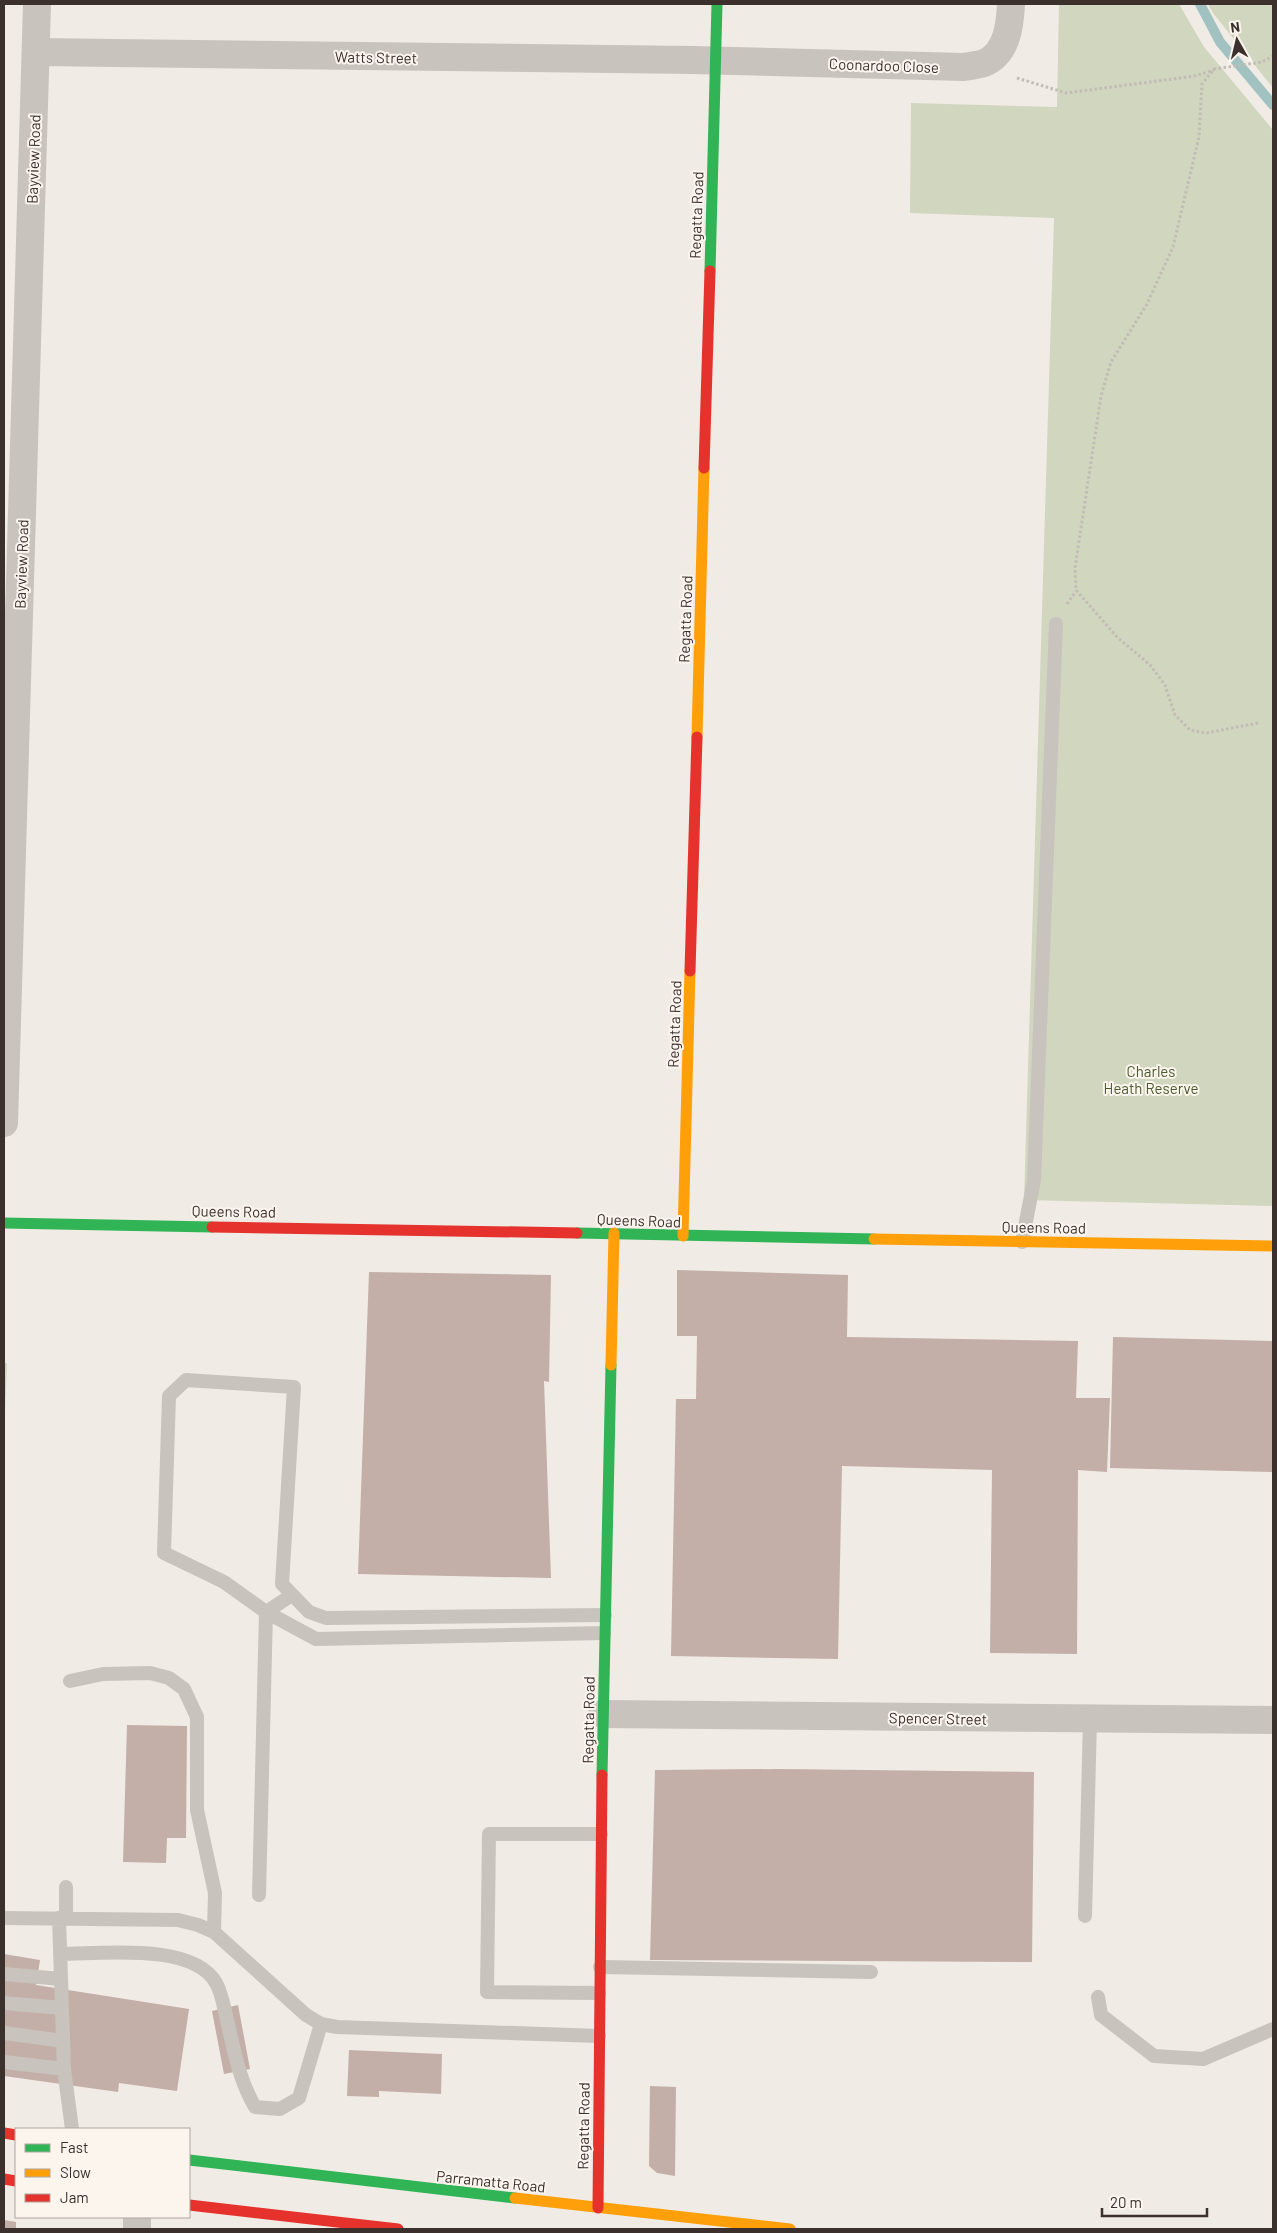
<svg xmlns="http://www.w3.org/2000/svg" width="1277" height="2233" font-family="Barlow,sans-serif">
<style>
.green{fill:#d1d6bf}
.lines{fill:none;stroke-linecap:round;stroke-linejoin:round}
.stream{stroke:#a1c2c1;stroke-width:10}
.building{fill:#c3afa7}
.path{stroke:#c2bbb6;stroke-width:3;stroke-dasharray:2.5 2.5;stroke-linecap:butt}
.lane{stroke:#c9c3be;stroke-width:14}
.street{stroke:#c9c3be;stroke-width:28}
.fast{stroke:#30b455;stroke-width:11}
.slow{stroke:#ff9f0a;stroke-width:11}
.jam{stroke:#e5322d;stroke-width:11}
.labels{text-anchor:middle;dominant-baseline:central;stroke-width:4;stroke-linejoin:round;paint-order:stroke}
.street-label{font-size:15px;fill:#3b302b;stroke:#fbf5ee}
.park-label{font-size:15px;fill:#4a5a2e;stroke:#fbf5ee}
</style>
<rect width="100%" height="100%" fill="#f0ebe5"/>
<path class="green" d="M1059,4H1179L1204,47L1273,130V1206L1024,1200L1054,218L910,213L911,103L1057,107Z
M1208,4H1273V88L1213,13Z
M4,1363H7L4,1436Z"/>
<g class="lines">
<path class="stream" d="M1200,4L1220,42L1273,105"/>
</g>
<path class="building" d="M677,1270L848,1275L847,1337L1078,1341L1076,1398H1110L1107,1472L1078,1470L1077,1654L990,1653L992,1470L842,1466L838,1659L671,1656L676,1399H696L697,1336H677Z
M369,1272L551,1275L549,1382L544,1381L551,1578L358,1574Z
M1113,1337L1273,1341V1472L1110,1468Z
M127,1725L187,1726L186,1838H167L166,1863L123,1862Z
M779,1769L1034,1772L1032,1962L650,1960L655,1770Z
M4,1954L40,1960L36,1985L189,2009L177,2091L119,2083L118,2092L4,2076Z
M238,2005L250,2069L224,2074L212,2011Z
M349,2050L442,2054L441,2094L379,2091V2097L347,2096Z
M650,2086L676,2087L675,2176L657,2173L649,2166Z
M4,2220L16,2222V2229H4Z"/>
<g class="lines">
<path class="path" d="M1017,78L1066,93L1195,76L1214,70
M1067,604L1076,591
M1258,723L1206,733L1190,730L1175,715L1165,685L1150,665L1117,637L1076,590L1075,568L1101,396L1111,362L1147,304L1173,247L1199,137L1202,84L1214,69L1262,62L1273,56"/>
<path class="lane" d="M1022,1242L1034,1180L1056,624
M604,1633L316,1639L266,1612L224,1582L164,1553L169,1396L186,1380L294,1387L282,1584L309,1612L326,1618L605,1615
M70,1681L103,1674L150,1673L169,1678L184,1689L197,1717V1810L215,1893L214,1932
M259,1895L266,1612L292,1595
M1085,1916L1090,1720
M4,1918L178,1920L198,1925L214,1932L306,2015L321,2024L337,2027L599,2036
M59,1918L64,2069L72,2129
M66,1918V1887
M60,1954C101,1954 193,1942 216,1983C222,1993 224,2008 227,2020C234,2050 239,2080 255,2107L280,2109L299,2098L321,2024
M600,1967L871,1972
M4,1974L61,1979
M599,1993L487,1992L489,1834H601
M1098,1997L1101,2015L1154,2056L1203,2059L1273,2029
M4,2003L62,2008
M4,2033L63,2041
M4,2062L64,2069"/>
<path class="street" d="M36,52L693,60L964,67C970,66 978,65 984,63C1007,54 1010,25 1011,4
M4,1123L37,4
M602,1714L1273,1720
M137,2229V2217"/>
<path class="fast" d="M710,271L717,4
M4,1223L212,1227
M577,1233L874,1239
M602,1775L611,1365
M189,2160L515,2198"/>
<path class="slow" d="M697,737L704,468
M683,1236L690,971
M874,1239L1273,1246
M611,1365L614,1233
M515,2198L790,2229"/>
<path class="jam" d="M704,468L710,271
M690,971L697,737
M212,1227L577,1233
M4,2133L16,2135
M4,2179L16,2181
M189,2205L398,2229
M598,2208L602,1775"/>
</g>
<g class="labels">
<g class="street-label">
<text transform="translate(376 57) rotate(1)">Watts Street</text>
<text transform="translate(884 65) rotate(2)">Coonardoo Close</text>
<text transform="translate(33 159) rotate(-88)">Bayview Road</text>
<text transform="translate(696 215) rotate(-88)">Regatta Road</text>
<text transform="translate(21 564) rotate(-88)">Bayview Road</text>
<text transform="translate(685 619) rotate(-88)">Regatta Road</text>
<text transform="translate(674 1024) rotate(-88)">Regatta Road</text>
<text transform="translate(234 1211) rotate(1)">Queens Road</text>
<text transform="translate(639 1220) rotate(2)">Queens Road</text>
<text transform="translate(1044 1227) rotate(1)">Queens Road</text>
<text transform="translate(938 1718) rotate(1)">Spencer Street</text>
<text transform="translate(588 1720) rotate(-89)">Regatta Road</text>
<text transform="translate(583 2126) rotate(-89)">Regatta Road</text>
<text transform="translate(491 2181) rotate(6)">Parramatta Road</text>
</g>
<g class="park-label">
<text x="1151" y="1071">Charles<tspan x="1151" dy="17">Heath Reserve</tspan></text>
</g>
</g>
<rect width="1277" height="2233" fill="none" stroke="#3b302b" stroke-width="10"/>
<rect x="15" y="2128" width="175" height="90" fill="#fbf5ee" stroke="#aea6a0"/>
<rect x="25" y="2144" width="25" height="8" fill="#30b455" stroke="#aea6a0"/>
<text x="60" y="2153" font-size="15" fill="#3b302b">Fast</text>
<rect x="25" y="2169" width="25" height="8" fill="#ff9f0a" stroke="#aea6a0"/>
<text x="60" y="2178" font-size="15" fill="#3b302b">Slow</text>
<rect x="25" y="2194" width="25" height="8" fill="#e5322d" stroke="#aea6a0"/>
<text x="60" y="2203" font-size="15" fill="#3b302b">Jam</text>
<g transform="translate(1237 40) rotate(352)" stroke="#fbf5ee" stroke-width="4" paint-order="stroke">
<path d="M0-4L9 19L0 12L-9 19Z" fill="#3b302b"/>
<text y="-8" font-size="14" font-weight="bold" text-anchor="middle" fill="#3b302b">N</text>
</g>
<path d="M1102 2208v8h105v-8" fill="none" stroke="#3b302b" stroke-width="2.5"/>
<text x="1110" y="2208" font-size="15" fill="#3b302b" stroke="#fbf5ee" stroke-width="4" paint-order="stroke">20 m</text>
</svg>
